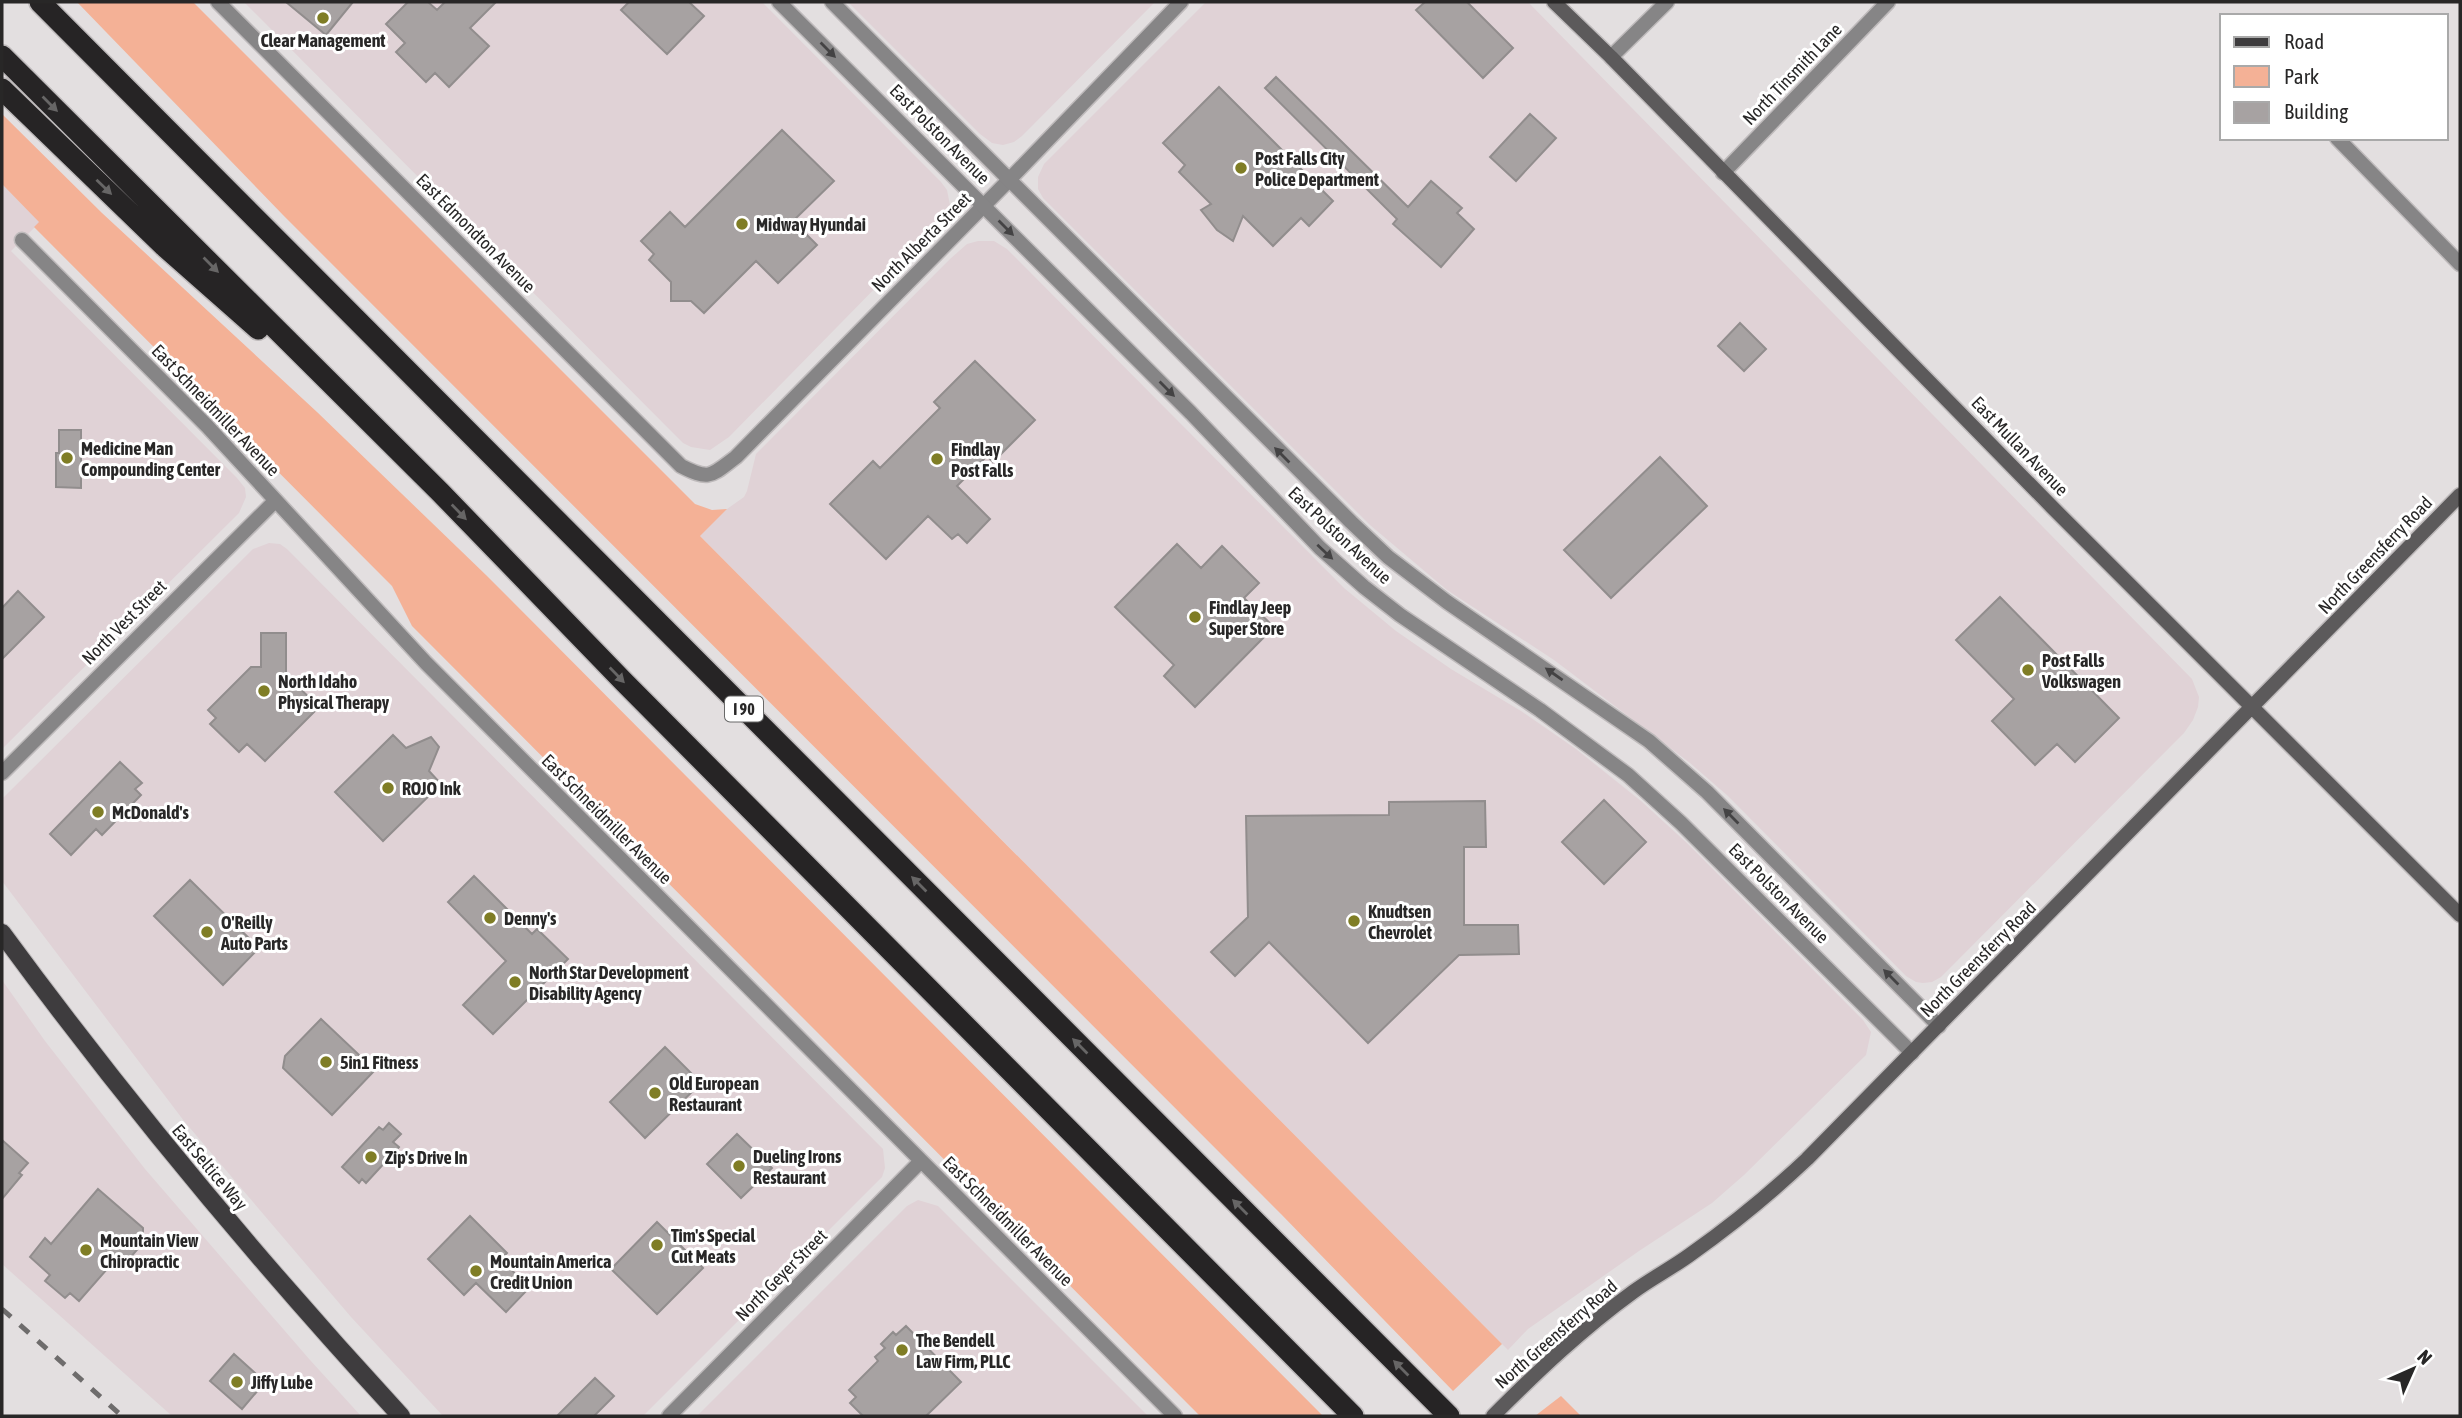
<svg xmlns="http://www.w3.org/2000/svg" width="2462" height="1418" font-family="'Asap Condensed',sans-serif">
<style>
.built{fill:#e0d2d6}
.green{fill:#f4b196}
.building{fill:#a7a2a2;stroke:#918d8d;stroke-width:2}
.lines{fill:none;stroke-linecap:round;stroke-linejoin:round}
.minor-casing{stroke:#bebabb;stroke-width:17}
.tertiary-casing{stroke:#bebabb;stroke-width:17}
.secondary-casing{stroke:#bebabb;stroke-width:17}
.primary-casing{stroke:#bebabb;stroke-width:20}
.motorway-casing{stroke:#bebabb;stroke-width:24}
.minor{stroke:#868586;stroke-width:14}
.tertiary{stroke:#868586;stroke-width:14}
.secondary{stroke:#5c5a5b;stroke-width:14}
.primary{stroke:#3e3c3e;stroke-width:18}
.motorway{stroke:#262425;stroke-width:21}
.rail{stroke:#6e6c6c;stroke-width:5;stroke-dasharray:12 12;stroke-linecap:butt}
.oneway{fill:#444344}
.oneway2{fill:#676666}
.poi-dot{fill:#7f7d25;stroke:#fff;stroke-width:2.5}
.labels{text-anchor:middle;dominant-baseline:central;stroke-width:6;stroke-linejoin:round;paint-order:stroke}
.shield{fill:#fff;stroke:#686868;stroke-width:2}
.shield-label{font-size:16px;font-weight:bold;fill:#282727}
.poi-label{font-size:18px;font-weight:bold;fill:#282727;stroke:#fff;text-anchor:start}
.street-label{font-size:18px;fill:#282727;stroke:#fff}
</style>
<rect width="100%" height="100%" fill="#e3dfe0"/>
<path class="built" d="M244,2H762L941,182L947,190L950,205L943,219L729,437L710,450L691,447L683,443Z
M848,2H1155L1022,136L1014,142L1003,145L992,143L980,134Z
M1206,2H1528L2192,679L2199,697L2198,707L2193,720L2184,733L1941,977L1932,982L1923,983L1916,982L1906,976L1728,796L1690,763L1554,660L1447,590L1370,525L1043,198L1038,189V177L1044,164Z
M2,184L40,222L11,251L237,478L245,488L246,497L239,513L2,749Z
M978,241H994L1007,249L1344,588L1396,631L1451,669L1521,711L1576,749L1641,801L1688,844L1863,1020L1871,1032L1866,1055L1744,1175L1712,1203L1639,1251L1528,1329L1508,1350L699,535L727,509L744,497L747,491L756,454L950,259L967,244Z
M269,543L280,544L287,549L883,1149L885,1168L882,1177L643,1416H443L351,1317L184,1121L2,881V799L253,549Z
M2,980L45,1041L145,1169L310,1360L361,1416H172L2,1264Z
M918,1200L938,1206L1148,1416H697L907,1206Z"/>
<path class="green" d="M77,2H193L695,504L712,510L727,509L700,536L1502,1344L1453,1391L1281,1214L283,215Z
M2,114L102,213L317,412L486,575L1323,1416H1200L412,626L392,586L34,227L39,222L2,184Z
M1561,1396L1581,1416H1535Z"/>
<path class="building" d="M286,2H353L326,35Z
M408,2H428L437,10L445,2H496L470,28L489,46L449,87L435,73L426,82L396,52L405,43L386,24Z
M629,2H689L704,16L667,54L621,10Z
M1425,2H1467L1513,48L1483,78L1416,10Z
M1276,77L1408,207L1431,181L1462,208L1457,213L1474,229L1441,267L1393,224L1397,219L1265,88Z
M1219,87L1333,201L1309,226L1301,218L1273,246L1243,216L1233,241L1217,230L1201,210L1211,204L1179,172L1185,165L1163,143Z
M1530,114L1556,138L1516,181L1490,157Z
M782,130L834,181L793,221L817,245L778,283L756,261L704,313L691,301H671V282L649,260L654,254L641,241L670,212L685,227Z
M1740,323L1766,349L1744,371L1718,346Z
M975,361L1035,420L993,462L987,456L957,486L990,519L967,543L958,534L952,539L928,516L886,559L830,504L873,461L880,468L940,408L934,402Z
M59,430H81V488L56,487V453H59Z
M1660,457L1707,506L1611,598L1564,550Z
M1177,544L1201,568L1222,546L1259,583L1244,598L1274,627L1195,707L1164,676L1174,665L1115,607Z
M18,591L44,617L2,659V608Z
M2000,597L2119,718L2075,762L2057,744L2035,765L1992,721L2014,699L1956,640Z
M261,633H286V675L319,707L265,761L247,744L239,752L210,724L216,718L208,710L251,667H261Z
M393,735L406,748L431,737L439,747L429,771L441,784L383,841L335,792Z
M120,762L142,783L135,789L141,795L102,835L96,829L71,855L50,834Z
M1604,800L1646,842L1604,884L1562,842Z
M1485,801L1486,847H1464V925H1518L1519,954L1459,955L1368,1043L1269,942L1235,976L1211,952L1248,917L1246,816L1389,815V802Z
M474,876L532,934L537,929L568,959L493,1034L463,1005L506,961L448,902Z
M190,880L259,948L223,985L154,916Z
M321,1019L375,1070L332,1115L283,1068L285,1056Z
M665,1047L701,1083L645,1138L610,1102Z
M389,1123L401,1134L393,1142L399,1147L366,1183L362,1179L359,1183L342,1167L379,1127L383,1130Z
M737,1134L772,1168L741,1198L707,1164Z
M2,1140L28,1163L19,1173L22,1175L2,1199Z
M98,1189L143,1228V1243L123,1266L115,1260L79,1301L70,1293L65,1298L45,1281L50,1275L30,1257L45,1238L51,1244Z
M470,1216L507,1253L501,1259L529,1288L506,1312L476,1283L464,1295L428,1259Z
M657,1222L703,1268L657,1314L611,1269Z
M906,1326L961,1382L926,1416H863L850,1403L856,1397L849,1390L878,1361L875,1357L885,1348L881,1344L893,1332L896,1335Z
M234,1354L265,1382L242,1409L210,1381Z
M595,1378L614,1396L594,1416H557Z"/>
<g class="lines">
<g class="minor-casing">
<path id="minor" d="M218,2L681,466C710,481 711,476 736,457L1009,180L1181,2
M1611,57L1667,2
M2337,138L2460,264
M1723,173L1888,2
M22,240L207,426L426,663L1175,1416
M2,773L275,501
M669,1416L921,1161"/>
</g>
<g class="tertiary-casing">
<path id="tertiary" d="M779,2L1191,413L1320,548L1364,587L1400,615L1540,710L1628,775L1681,823L1912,1053
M832,2L1351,522L1388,557L1447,602L1649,741L1707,792L1939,1026"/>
</g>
<g class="secondary-casing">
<path id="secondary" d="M1554,2L1611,57L2052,507L2460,915
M1493,1416C1537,1372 1582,1329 1633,1292C1652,1278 1672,1268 1691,1254C1732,1225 1771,1193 1807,1159L2460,495"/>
</g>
<g class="primary-casing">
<path id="primary" d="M2,933C126,1102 259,1262 401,1416"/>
</g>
<g class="motorway-casing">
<path id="motorway" d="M40,2L1449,1416
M2,56L440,492L624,682L1353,1416
M2,89L164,246L258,329"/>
</g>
<use href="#minor" class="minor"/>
<use href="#tertiary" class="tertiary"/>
<use href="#secondary" class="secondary"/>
<use href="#primary" class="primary"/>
<use href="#motorway" class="motorway"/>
<path class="rail" d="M2,1309L122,1416"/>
</g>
<defs><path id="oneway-solid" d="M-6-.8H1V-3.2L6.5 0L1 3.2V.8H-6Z" transform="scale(1.75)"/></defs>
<g class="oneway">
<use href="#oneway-solid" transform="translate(828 50) rotate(45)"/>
<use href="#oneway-solid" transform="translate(1006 228) rotate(45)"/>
<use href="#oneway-solid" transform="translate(1167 389) rotate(45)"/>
<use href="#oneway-solid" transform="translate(1282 455) rotate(-135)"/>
<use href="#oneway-solid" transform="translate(1325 552) rotate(43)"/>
<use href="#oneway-solid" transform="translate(1554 674) rotate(-145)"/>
<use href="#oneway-solid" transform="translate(1731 816) rotate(-135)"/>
<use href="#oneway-solid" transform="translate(1891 977) rotate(-135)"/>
</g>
<g class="oneway2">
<use href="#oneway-solid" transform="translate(50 104) rotate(45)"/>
<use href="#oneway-solid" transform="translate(104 187) rotate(44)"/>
<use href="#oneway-solid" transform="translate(211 265) rotate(45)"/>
<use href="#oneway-solid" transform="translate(459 512) rotate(46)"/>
<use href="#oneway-solid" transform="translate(617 675) rotate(46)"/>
<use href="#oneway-solid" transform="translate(919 884) rotate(-135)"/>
<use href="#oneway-solid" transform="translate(1080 1046) rotate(-135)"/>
<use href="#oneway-solid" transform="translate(1240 1207) rotate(-135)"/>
<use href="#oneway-solid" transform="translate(1401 1368) rotate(-135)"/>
</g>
<g class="poi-dot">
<circle cx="323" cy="18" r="7"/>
<circle cx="1241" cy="168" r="7"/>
<circle cx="742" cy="224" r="7"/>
<circle cx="67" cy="458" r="7"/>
<circle cx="937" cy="459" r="7"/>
<circle cx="1195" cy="617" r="7"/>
<circle cx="2028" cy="670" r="7"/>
<circle cx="264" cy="691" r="7"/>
<circle cx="388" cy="788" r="7"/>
<circle cx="98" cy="812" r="7"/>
<circle cx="490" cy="918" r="7"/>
<circle cx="1354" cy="921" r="7"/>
<circle cx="207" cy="932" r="7"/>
<circle cx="515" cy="982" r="7"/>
<circle cx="326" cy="1062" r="7"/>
<circle cx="655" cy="1093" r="7"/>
<circle cx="371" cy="1157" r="7"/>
<circle cx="739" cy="1166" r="7"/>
<circle cx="657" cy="1245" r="7"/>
<circle cx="86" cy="1250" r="7"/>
<circle cx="476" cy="1271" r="7"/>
<circle cx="902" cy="1350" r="7"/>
<circle cx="237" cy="1382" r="7"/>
</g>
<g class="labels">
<rect class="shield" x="725" y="696.5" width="38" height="25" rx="5"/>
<g class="shield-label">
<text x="744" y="709">I 90</text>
</g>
<g class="poi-label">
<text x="323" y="40" text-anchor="middle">Clear Management</text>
<text x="1255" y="158">Post Falls City<tspan x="1255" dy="21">Police Department</tspan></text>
<text x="756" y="224">Midway Hyundai</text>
<text x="81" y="448">Medicine Man<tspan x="81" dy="21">Compounding Center</tspan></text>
<text x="951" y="449">Findlay<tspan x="951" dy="21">Post Falls</tspan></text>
<text x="1209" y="607">Findlay Jeep<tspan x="1209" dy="21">Super Store</tspan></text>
<text x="2042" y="660">Post Falls<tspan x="2042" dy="21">Volkswagen</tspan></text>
<text x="278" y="681">North Idaho<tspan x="278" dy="21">Physical Therapy</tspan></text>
<text x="402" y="788">ROJO Ink</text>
<text x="112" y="812">McDonald's</text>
<text x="1368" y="911">Knudtsen<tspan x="1368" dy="21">Chevrolet</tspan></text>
<text x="504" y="918">Denny's</text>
<text x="221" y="922">O'Reilly<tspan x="221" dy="21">Auto Parts</tspan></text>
<text x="529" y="972">North Star Development<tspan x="529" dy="21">Disability Agency</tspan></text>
<text x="340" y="1062">5in1 Fitness</text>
<text x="669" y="1083">Old European<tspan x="669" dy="21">Restaurant</tspan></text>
<text x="753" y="1156">Dueling Irons<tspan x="753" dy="21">Restaurant</tspan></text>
<text x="385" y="1157">Zip's Drive In</text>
<text x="671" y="1235">Tim's Special<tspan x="671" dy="21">Cut Meats</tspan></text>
<text x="100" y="1240">Mountain View<tspan x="100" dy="21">Chiropractic</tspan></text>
<text x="490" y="1261">Mountain America<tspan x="490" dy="21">Credit Union</tspan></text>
<text x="916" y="1340">The Bendell<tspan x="916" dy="21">Law Firm, PLLC</tspan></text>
<text x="251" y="1382">Jiffy Lube</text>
</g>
<g class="street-label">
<text transform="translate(1792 74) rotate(-46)">North Tinsmith Lane</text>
<text transform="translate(940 134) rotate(45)">East Polston Avenue</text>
<text transform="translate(476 233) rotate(45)">East Edmondton Avenue</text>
<text transform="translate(921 242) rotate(-45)">North Alberta Street</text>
<text transform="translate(216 410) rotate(46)">East Schneidmiller Avenue</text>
<text transform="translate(2020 446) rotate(46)">East Mullan Avenue</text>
<text transform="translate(1340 535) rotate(43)">East Polston Avenue</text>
<text transform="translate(2375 555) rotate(-46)">North Greensferry Road</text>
<text transform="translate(124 622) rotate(-45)">North Vest Street</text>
<text transform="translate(607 819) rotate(45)">East Schneidmiller Avenue</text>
<text transform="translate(1779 893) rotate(45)">East Polston Avenue</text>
<text transform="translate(1978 959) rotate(-45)">North Greensferry Road</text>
<text transform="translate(210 1167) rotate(50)">East Seltice Way</text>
<text transform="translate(1008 1221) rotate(45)">East Schneidmiller Avenue</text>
<text transform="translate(781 1275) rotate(-45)">North Geyer Street</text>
<text transform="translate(1556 1334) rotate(-41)">North Greensferry Road</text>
</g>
</g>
<rect width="2462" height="1418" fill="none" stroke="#282727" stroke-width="7"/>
<rect x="2220" y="14" width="228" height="126" fill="#ffffff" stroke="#a9a9a9" stroke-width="2"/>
<rect x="2234" y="37" width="35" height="10" fill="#3e3c3e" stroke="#a9a9a9" stroke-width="2"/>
<text x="2284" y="49" font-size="21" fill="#282727">Road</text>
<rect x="2234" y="66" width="35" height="21" fill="#f4b196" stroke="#a9a9a9" stroke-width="2"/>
<text x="2284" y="84" font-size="21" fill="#282727">Park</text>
<rect x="2234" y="102" width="35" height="21" fill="#a7a2a2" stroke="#a9a9a9" stroke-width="2"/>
<text x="2284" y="119" font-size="21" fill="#282727">Building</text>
<g transform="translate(2413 1369) rotate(45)" stroke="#ffffff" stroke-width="5" paint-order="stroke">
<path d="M0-5L12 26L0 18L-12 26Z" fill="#282727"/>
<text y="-10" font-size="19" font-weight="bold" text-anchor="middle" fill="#282727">N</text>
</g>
</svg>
